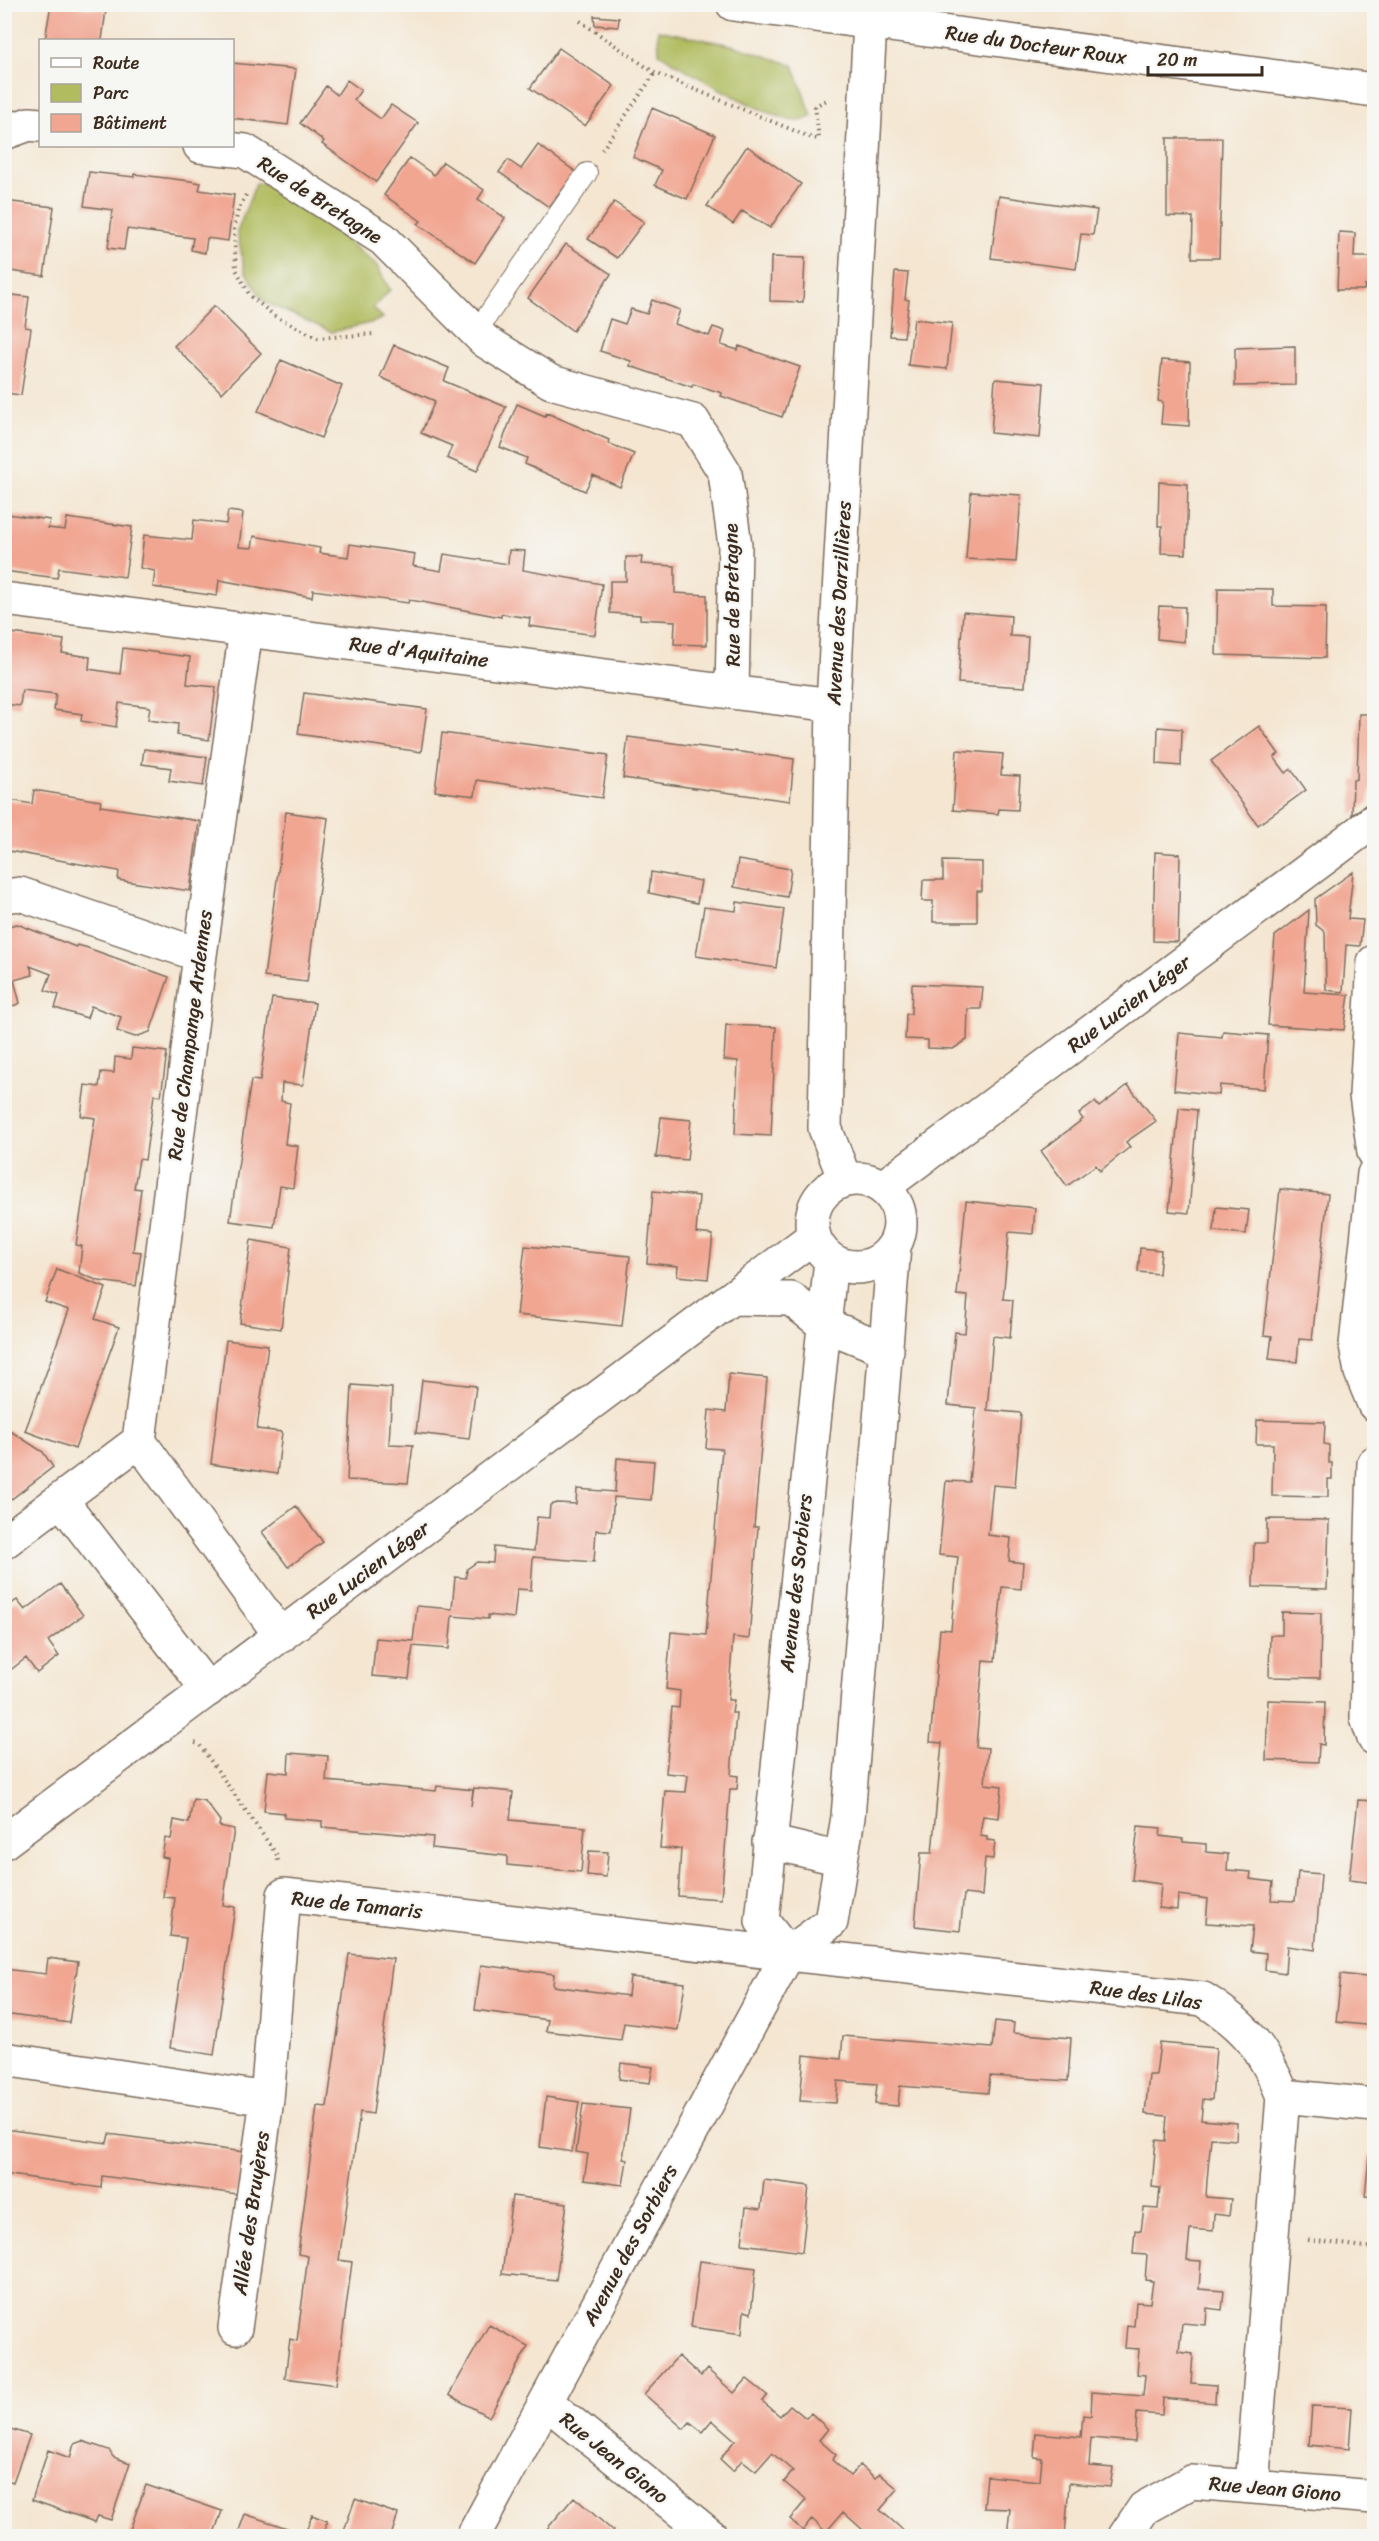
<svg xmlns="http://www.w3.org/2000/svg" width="1379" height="2541" font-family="Sriracha,sans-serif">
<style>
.green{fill:#b0bc5e;stroke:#76733e;stroke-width:1.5}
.building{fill:#f1a692}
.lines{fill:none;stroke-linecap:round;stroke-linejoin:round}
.service-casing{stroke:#7c6c5d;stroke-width:22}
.minor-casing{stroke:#7c6c5d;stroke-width:36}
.tertiary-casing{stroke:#7c6c5d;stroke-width:36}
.path{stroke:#7c6c5d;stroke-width:4;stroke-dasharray:1.5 4.5;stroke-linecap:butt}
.service{stroke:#fff;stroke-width:20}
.minor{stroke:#fff;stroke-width:33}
.tertiary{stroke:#fff;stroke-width:33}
.labels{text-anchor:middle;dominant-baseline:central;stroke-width:4.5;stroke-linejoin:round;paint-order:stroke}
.street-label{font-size:20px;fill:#3b2a1e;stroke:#f6f6f2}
</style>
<rect width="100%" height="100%" fill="#f6f6f2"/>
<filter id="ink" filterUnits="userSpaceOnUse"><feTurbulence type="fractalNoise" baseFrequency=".0167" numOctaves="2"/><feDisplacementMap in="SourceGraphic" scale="12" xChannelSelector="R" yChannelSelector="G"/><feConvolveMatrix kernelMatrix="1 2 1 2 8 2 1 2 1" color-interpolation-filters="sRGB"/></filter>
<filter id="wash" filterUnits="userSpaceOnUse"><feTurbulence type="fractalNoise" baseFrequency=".008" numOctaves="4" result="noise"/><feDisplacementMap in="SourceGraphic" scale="24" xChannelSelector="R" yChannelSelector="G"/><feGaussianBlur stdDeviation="1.35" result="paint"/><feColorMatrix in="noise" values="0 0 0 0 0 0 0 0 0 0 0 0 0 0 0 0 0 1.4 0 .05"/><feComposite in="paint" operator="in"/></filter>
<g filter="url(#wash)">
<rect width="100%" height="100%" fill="#f4e6d1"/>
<path class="green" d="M658,30L735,46L793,65L812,116C808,118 804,121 800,121C775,123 683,69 659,53Z
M256,183L282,186L377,266L390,290L373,308L383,318L374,322L332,332L264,302L245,271L237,232Z"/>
<g id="blocks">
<path class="building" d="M51,4L106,10L102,40H45Z
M594,16L619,18L618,27L595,25Z
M559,48L614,86L585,126L530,88Z
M232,63L296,69L288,125L232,118Z
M347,80L361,90L354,100L381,119L391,105L418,123L376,182L322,144L324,141L300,123L326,86L337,95Z
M652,108L715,135L687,199L655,185L662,170L633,157Z
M1167,138H1222L1219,258H1192L1193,217L1167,216Z
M538,145L576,172L549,207L499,172L508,160L521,169Z
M747,146L801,184L770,228L742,211L733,224L707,206Z
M410,158L434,175L443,162L484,190L478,199L505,218L475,263L418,224L421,221L384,195Z
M89,172L134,177V174L190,181L201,183L199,190L234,195L228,241L207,238L205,253L191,250L193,238L127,229L124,250L108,248L113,210L84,206Z
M999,196L1097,210L1093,235L1081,234L1076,269L991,258Z
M4,201L54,207L44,276L4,270Z
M614,202L644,222L617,258L588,239Z
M1339,232L1355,233L1354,257H1374V285H1365L1364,290H1337Z
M566,244L611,274L573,331L528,298Z
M771,257L805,258L803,302L770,301Z
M895,272L908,273L905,299L909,300L904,337L890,336Z
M4,294L29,297L25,327L31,328L21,395L4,393Z
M652,300L680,310L675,324L709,336L713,327L725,331L721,345L738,350L739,346L800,367L782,417L721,396L722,393L693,384L692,387L630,366L631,361L600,351L610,319L625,324L631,309L647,314Z
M214,306L261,353L222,393L174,346Z
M914,319L952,323L947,369L908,365Z
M394,345L449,368L444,381L506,407L477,471L447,458L452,446L421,433L435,401L380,377Z
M1295,346V385L1235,386V348Z
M281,360L342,386L321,438L258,411Z
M1162,360L1190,362L1189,426L1161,424L1163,402L1158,401Z
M995,379L1044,383L1040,438L991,433Z
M517,404L545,416L547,413L609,440L608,443L634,454L620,487L593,475L585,491L525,464L527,458L500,447Z
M1159,482L1188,484L1186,554L1161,553L1162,526H1158Z
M971,492L1021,495L1016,562L966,559Z
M228,511L243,513L239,547L252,548L254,536L320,548L319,553L348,557L350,544L415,554L413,566L441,571L444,554L508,564L509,550L525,551L523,570L602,584L595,635L529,626L530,618L501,614V617L422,602L409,600L408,603L313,590L312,597L219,580L217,596L153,587L155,571L140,568L144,535L192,540L194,520L226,524Z
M7,514L50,520L48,528L65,530L67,518L132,527L125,577L59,568L57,578L4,571Z
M626,557H642L641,564L675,566V593L707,595V645L674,644L675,621L640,619V615L610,613V581H626Z
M1218,588L1273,589V606L1326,607L1325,658L1216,655Z
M1159,606L1185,607L1184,642L1157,639Z
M963,612L1011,616L1010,636L1028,637L1025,687L958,683Z
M4,632L64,640L62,653L90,657L89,669L120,674L123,648L190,657L187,684L216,687L209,740L177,735L178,724L148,720L150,707L119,703L116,727L81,721L82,714L54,710L56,694L22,690L20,706L4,704Z
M304,693L427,709L421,752L298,734Z
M1359,714H1374V785H1371L1369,802L1352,815L1353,780L1357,779Z
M1259,726L1279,754L1274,757L1286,773L1291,769L1306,790L1258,825L1211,761Z
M1158,727L1182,729L1181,766L1157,764Z
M442,733L608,755L602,798L477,780L475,796L435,791Z
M628,737L794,759L790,801L623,778Z
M144,749L207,757L203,786L169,781L171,768L142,764Z
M957,750L1003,754L1001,775L1020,776L1018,810L999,809L998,814L953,810Z
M34,790L101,801L100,806L199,821L190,891L118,880L119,871L4,850V799L32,804Z
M286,812L328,818L307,982L264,977Z
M1155,852L1180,854L1178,942L1153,941Z
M738,860L791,869L787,897L734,887Z
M943,861L982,862V891H977V922H933V901H922L923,880H943Z
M651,872L701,881L697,903L649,893Z
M1353,872L1348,919L1363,920L1360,946L1346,945L1343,992L1326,990L1325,932L1316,925L1315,899Z
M737,902L784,909L776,968L696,956L704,907L736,911Z
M1309,910L1304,992L1349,995L1344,1030L1268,1025L1275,936Z
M17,924L76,947L77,945L85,947L169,977L150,1032L135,1037L117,1031L121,1017L91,1006L87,1018L55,1008L59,995L45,990L51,974L30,966L33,975L14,980L20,1003L4,1010V927Z
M912,984L983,987L981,1009H968L967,1040L953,1049L928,1048V1040L905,1039L906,1014H911Z
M272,998L315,1003L303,1085L282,1083L281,1101L290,1103L285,1144L298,1146L293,1188L280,1186L274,1227L230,1221L251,1080L260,1081Z
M726,1025L776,1027L771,1136L735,1134L738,1061L724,1060Z
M1223,1031L1268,1035L1264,1089L1220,1085L1219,1095L1174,1090L1179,1033L1222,1037Z
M132,1048L167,1052L161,1096L154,1095L145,1160L139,1159L134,1188L141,1189L133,1251L141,1252L136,1286L99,1281L79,1273L82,1246L76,1245L95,1118L81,1116L85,1085L99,1087L101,1072L114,1073L115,1057L131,1059Z
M1128,1085L1156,1121L1126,1142L1130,1147L1100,1171L1096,1165L1067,1186L1041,1151L1083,1119L1079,1114L1095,1102L1099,1107Z
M1179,1108L1197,1110L1189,1213L1169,1211Z
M661,1117L691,1120L687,1160L656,1157Z
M1280,1189L1328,1194L1312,1340L1299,1339L1297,1362L1269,1359L1272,1336L1264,1335Z
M653,1191L699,1196L696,1233L713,1235L708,1279L677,1276L678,1266L647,1263Z
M966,1201L1035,1208L1033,1234L1009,1232L1003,1299L1013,1300L1010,1338L993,1336L987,1410L1021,1413L1015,1487L993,1485L988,1535L1011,1538L1009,1561L1023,1563L1021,1589L1002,1587L995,1661L983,1660L976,1747L988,1748L985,1784L1002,1786L999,1818L983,1816L982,1821L980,1836L987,1837V1840L995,1841L993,1859L985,1858L982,1896L964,1894L960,1931L915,1926L921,1853H932L942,1743L930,1742L940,1629L951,1630L958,1557L939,1555L946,1481L969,1482L976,1408L948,1405L955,1332L965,1333L968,1296L957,1295Z
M1216,1207L1249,1210L1246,1234L1214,1231Z
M251,1240L291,1247L281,1329L240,1323Z
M525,1246L630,1256L622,1326L517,1315Z
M1140,1248L1161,1250L1159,1274L1138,1272Z
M57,1269L106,1288L95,1319L119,1327L75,1449L25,1431L69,1310L45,1302Z
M226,1340L268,1345L257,1429L282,1432L277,1474L211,1464Z
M729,1374L767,1378L754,1527H758L749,1639L733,1637L728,1700H734L732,1713H736L731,1775L738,1776L737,1789H730L721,1899L678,1896L681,1849L660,1848L665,1791L686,1792L688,1775L666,1773L672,1707L679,1708L680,1691L666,1689L671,1632L706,1635L722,1449L706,1448L709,1410L726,1412Z
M422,1380L476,1386L469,1439L416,1433Z
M352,1385L392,1388L389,1444L413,1445L408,1483L347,1480Z
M1257,1420L1325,1422L1324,1444L1329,1445V1463H1332V1479H1328V1497L1272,1496L1273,1444H1256Z
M9,1430L43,1452L53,1467L9,1501L4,1496V1434Z
M617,1458L654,1461L651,1500L614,1497L611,1531L596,1530L594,1562L533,1557L531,1590L517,1589L514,1618L488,1615V1619L452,1616L449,1649L413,1646L409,1679L372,1676L376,1638L413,1641L417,1606L452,1609L455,1577L466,1578L467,1569L477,1562L493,1563L494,1547L534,1551L537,1517L549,1518L550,1505L557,1503L576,1504L577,1489L615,1492Z
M296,1506L323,1542L288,1567L262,1532Z
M1267,1519L1329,1520L1327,1589L1253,1587L1254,1543H1267Z
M60,1584L83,1615L48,1641L59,1656L37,1673L26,1658L4,1675V1625L7,1623L4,1618V1609L17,1600L25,1610Z
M1282,1612L1321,1613L1320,1678L1269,1677L1270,1635H1282Z
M1268,1700L1325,1702L1324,1745L1319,1744L1318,1762L1266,1760Z
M289,1753L328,1756L326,1781L436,1791L437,1786L473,1790L471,1806L474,1788L513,1792L510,1820L585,1827L581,1872L507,1865V1856L432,1848L433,1837L322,1827V1821L284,1818V1813L264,1811L268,1771L288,1773Z
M193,1799L205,1801L220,1821L219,1826L234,1829L223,1905L235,1907L214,2055L170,2048L186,1938L170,1936L175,1898L163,1897L168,1858L162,1857L165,1838L171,1839L174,1820L189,1823Z
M1358,1800L1374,1801V1883L1349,1880Z
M1138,1826L1161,1828L1160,1836L1183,1839V1842L1206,1844V1852L1228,1854L1227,1870L1251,1872L1250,1879L1273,1882L1271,1900L1295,1901L1298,1872L1321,1874L1315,1950L1287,1946L1285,1973L1265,1970L1266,1953L1250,1951L1253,1926L1206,1923L1208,1899L1178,1895L1177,1910L1159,1908L1161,1884L1132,1880Z
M589,1851L608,1852L606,1877L587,1875Z
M349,1954L393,1959L373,2114L360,2112L339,2260L352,2262L336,2385L285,2378L290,2339L297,2341L308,2256L298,2254L317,2106L327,2107Z
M48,1958L78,1962L69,2023L4,2014V1969L46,1974Z
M481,1965L554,1974L553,1986L628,1996L630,1977L685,1983L678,2030L624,2023L621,2040L546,2031L548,2020L475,2010Z
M1341,1974L1374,1978V2026L1336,2022Z
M995,2021L1014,2023L1013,2033L1071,2038L1068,2081L990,2076L988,2093L900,2086L898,2106L875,2104L877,2084L838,2081L836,2103L800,2101L804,2055L841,2059L843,2036L992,2048Z
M1160,2043L1216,2048L1212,2100L1203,2099L1201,2120L1237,2123L1236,2140L1211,2138L1207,2180L1206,2197L1231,2199L1229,2216L1214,2214L1213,2231L1190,2229L1187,2260L1201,2261L1199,2289L1224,2291L1222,2310L1207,2308L1206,2325L1182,2323L1179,2352L1193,2354L1191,2383L1216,2385L1215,2403L1163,2398L1162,2415L1137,2413L1135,2442L1091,2438L1089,2466L1113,2468L1110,2487L1069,2483L1065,2536H1007L1010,2509L984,2508L987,2476L1040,2481L1042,2458L1034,2457L1036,2433L1081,2437L1083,2415L1091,2416L1092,2392L1143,2396L1145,2375L1137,2374L1139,2349L1125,2348L1127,2325L1134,2326L1136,2302L1150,2303L1153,2281L1145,2280L1147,2255L1133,2254L1135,2230L1141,2231L1144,2208L1158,2209L1160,2188L1152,2187L1154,2162L1156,2140L1165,2141L1167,2116L1145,2114L1149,2075H1156Z
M621,2063L653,2067L650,2083L619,2079Z
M546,2097L579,2102L572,2152L540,2147Z
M583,2104L630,2109L623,2159L627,2160L623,2185L584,2180L588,2154L576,2152Z
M4,2129L107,2143L109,2134L244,2152L237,2194L102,2176L101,2188L4,2174Z
M1374,2150V2197L1365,2196L1369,2156Z
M764,2180L809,2186L802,2252L742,2244L746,2207L761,2209Z
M512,2196L567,2203L556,2280L502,2274Z
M700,2261L756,2268L751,2313L744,2311L742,2334L691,2327Z
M489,2325L528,2346L489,2417L449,2395Z
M678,2356L701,2376L707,2369L734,2393L747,2379L767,2395L762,2401L780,2416L790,2405L806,2418L811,2413L828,2429L819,2440L836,2455L832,2460L850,2476L860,2465L875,2478L880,2474L898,2489L880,2510L910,2536H858L863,2530L843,2512L826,2532L812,2519L803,2531L790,2519L806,2500L784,2482L793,2471L772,2453L756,2471L742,2460L733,2471L720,2459L735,2440L712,2420L702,2432L690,2422L684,2429L644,2394Z
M1312,2406L1352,2408L1349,2449L1309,2445Z
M4,2427L30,2435L13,2482L4,2479Z
M82,2441L109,2450L113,2457L130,2463L111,2520L98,2516L95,2522L32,2500L48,2450L70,2458L74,2444Z
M146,2485L222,2511L213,2536L128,2535Z
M574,2497L613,2531L609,2536H541Z
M355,2499L398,2514L391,2536H342Z
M245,2514L305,2534L312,2515L327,2521L322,2536H237Z"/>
</g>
</g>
<g filter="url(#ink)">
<use href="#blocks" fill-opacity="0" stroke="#7c6c5d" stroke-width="1.5"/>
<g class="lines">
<g class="service-casing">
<path id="service" d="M476,332L587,173"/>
</g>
<g class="minor-casing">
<path id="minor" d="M4,133L29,124L40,125
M200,146L245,151L383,239L485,341L551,382L693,421L725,473L735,545L732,692
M4,599L833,705
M4,896L20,894L200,955
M1374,962L1366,1095L1374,1152
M1374,1174L1356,1345L1361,1372L1374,1404
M812 1223a44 44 0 1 1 88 0a44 44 0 1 1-88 0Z
M845,1180L825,1128L833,705L870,23L880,4
M883,1187L1374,821
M732,1298L791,1299L823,1324L887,1350
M139,1441L281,1636
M1374,1463L1367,1718L1374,1738
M61,1500L208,1690
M4,1542L139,1441L200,955L246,630
M4,1842L813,1237
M769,1842L841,1859
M788,1954L762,1921L831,1260
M4,2059L267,2099L284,1895L788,1954L1203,1999C1247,2027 1263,2048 1283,2096L1252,2487
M1283,2096L1374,2105
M235,2328L267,2099
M546,2402L711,2536
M473,2536L788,1954L831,1922L848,1817L894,1246
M1125,2536L1144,2508L1191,2482L1374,2497"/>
</g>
<g class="tertiary-casing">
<path id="tertiary" d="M733,4L1374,90"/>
</g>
<path class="path" d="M580,21L655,73L812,138L819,139L815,106L829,99
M602,150L655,73
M246,195L238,210L234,230L236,269L250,296L275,316L318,338L374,334
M195,1743L199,1744L277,1855L278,1861
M1308,2240L1374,2248"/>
<use href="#service" class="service"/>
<use href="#minor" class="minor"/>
<use href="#tertiary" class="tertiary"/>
</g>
</g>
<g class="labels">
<g class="street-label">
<text transform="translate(1036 45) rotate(8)">Rue du Docteur Roux</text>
<text transform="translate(320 200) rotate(33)">Rue de Bretagne</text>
<text transform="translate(732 595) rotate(-91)">Rue de Bretagne</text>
<text transform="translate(839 603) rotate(-87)">Avenue des Darzillières</text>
<text transform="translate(419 652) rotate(7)">Rue d'Aquitaine</text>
<text transform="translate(1129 1004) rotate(-37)">Rue Lucien Léger</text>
<text transform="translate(190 1035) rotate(-83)">Rue de Champange Ardennes</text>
<text transform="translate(368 1570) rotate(-37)">Rue Lucien Léger</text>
<text transform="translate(796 1583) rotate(-84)">Avenue des Sorbiers</text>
<text transform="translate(357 1905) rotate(6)">Rue de Tamaris</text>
<text transform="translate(1146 1995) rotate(8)">Rue des Lilas</text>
<text transform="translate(251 2213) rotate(-82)">Allée des Bruyères</text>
<text transform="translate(630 2245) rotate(-62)">Avenue des Sorbiers</text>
<text transform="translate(614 2458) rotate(39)">Rue Jean Giono</text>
<text transform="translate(1275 2489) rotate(5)">Rue Jean Giono</text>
</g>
</g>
<rect width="1379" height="2541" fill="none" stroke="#f6f6f2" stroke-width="24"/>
<rect x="39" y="39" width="195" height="108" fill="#f6f6f2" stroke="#aba49d" stroke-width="1.5"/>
<rect x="51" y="58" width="30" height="9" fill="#ffffff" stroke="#aba49d" stroke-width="1.5"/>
<text x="93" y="69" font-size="18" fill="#3b2a1e">Route</text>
<rect x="51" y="84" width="30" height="18" fill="#b0bc5e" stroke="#aba49d" stroke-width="1.5"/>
<text x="93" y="99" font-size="18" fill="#3b2a1e">Parc</text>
<rect x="51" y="114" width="30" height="18" fill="#f1a692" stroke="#aba49d" stroke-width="1.5"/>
<text x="93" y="129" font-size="18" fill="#3b2a1e">Bâtiment</text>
<path d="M1148 66v9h114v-9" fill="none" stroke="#3b2a1e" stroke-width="3"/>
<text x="1157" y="66" font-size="18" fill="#3b2a1e" stroke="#f6f6f2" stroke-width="4.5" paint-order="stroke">20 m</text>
</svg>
